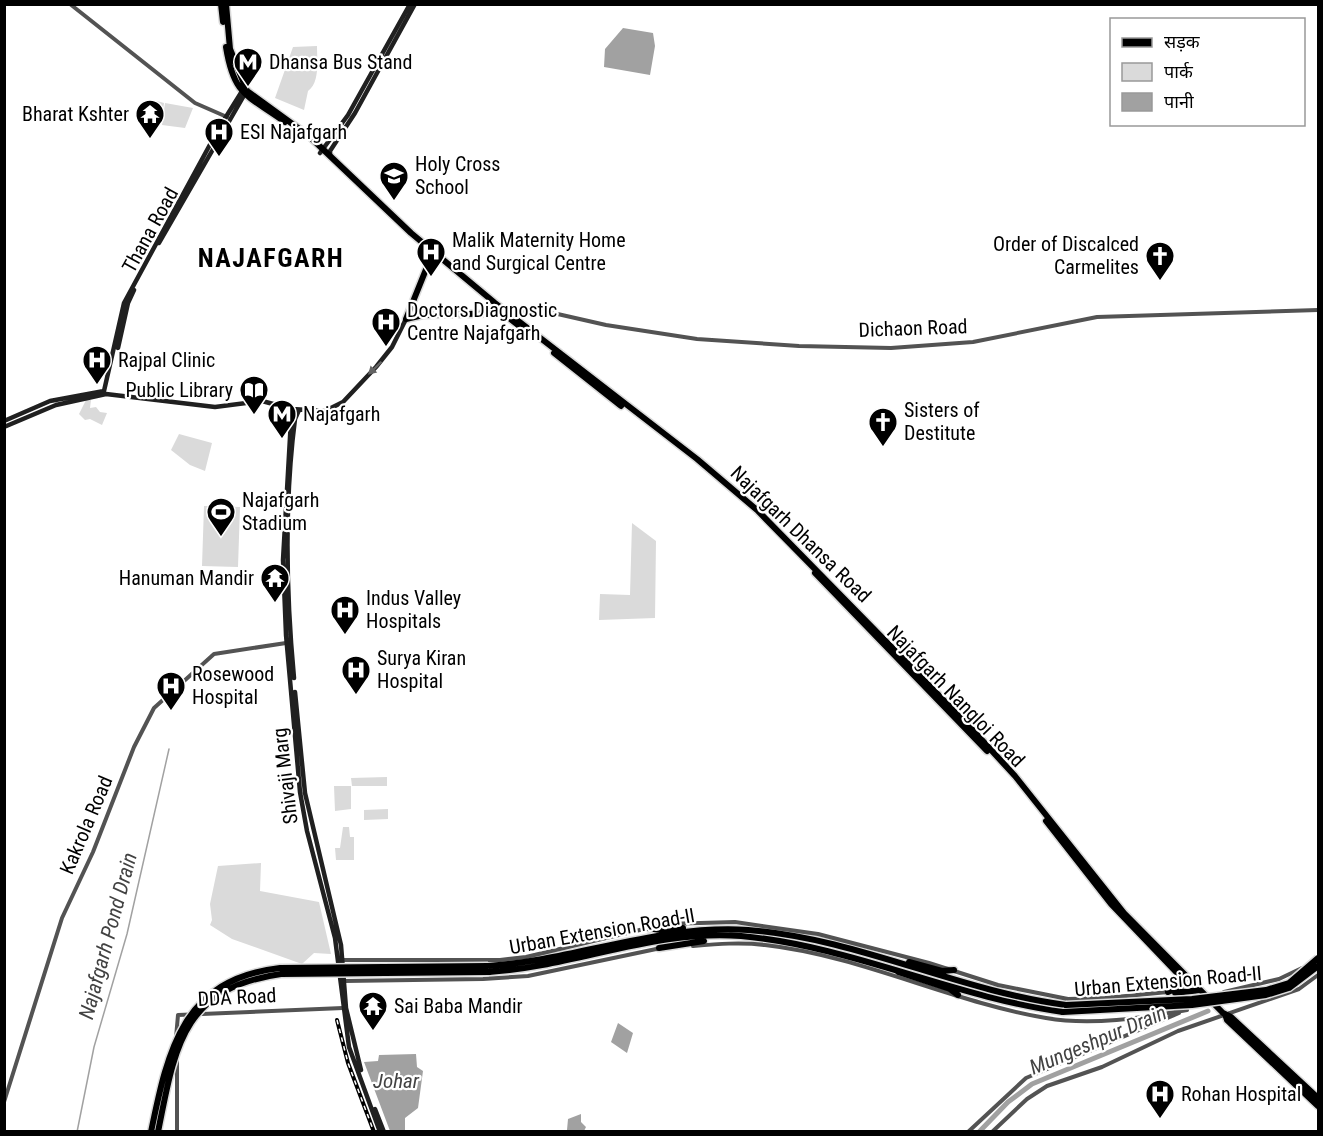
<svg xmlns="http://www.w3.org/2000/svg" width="1323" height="1136" font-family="'Roboto Condensed','Noto Sans Devanagari',sans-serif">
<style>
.green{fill:#dadada}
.water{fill:#a1a1a1}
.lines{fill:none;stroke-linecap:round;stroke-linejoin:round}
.stream{stroke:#a1a1a1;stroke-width:1.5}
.river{stroke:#a1a1a1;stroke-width:5}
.primary-casing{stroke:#dbdbdb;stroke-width:9}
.trunk-casing{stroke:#dbdbdb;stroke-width:9}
.tertiary{stroke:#535353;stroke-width:4}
.secondary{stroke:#202020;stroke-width:4.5}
.primary{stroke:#000;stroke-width:6}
.trunk{stroke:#000;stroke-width:6}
.rail-casing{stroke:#000;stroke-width:4}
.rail{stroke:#fff;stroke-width:1.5;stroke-dasharray:4.5;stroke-linecap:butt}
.trunk-bridge-casing{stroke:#dbdbdb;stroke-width:9;stroke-linecap:butt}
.trunk-bridge{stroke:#000;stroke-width:6}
.oneway{fill:#636363}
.labels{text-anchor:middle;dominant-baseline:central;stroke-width:4.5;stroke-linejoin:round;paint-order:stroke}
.poi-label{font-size:20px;fill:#000;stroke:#fff;text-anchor:start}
.street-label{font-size:20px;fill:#000;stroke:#fff}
.water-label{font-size:21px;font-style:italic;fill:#424242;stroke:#fff}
.district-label{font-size:26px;font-weight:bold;letter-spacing:1.5px;fill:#000;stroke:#fff}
</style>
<rect width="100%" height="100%" fill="#fff"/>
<path class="green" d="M317,46C317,60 320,83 308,91L304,110L275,98L293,47Z
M157,101L164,103L161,125L138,120C142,112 153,112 157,101Z
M165,103L193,108L185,128L162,125Z
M86,400H91L90,408L96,407L100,412L107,413L102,425L90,419L85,420L79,414Z
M179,434L212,443L205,471L190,465L171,450Z
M204,506L240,507L238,567L202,566Z
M632,523L656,541L655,618L599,620L600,594L630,595Z
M387,777V786H352L351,778Z
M334,786H351V809L335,811Z
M388,809V819L364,820V810Z
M343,827H349L350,837H354V860H336L335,848H340Z
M261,863L260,891L319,902L331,954L314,953L302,964L232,939L210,925L212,920L210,904L218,866Z"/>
<path class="water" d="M623,28L653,33L655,46L650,75L604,67L605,49Z
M618,1023L633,1033L627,1053L611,1042Z
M416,1054L417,1067L423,1071L418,1108L405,1118V1131H390L364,1062L378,1061L379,1055Z
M581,1114V1122L586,1127L584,1131H563L567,1130L568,1119Z"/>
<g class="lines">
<path class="stream" d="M77,1132L94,1047L127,934L169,749"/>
<path class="river" d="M979,1132L1008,1102L1032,1084L1208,1011"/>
<g class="primary-casing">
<path id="primary" d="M221,4L223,22
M226,4L230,49L247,91L309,136L411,233L495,303L697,459L757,510L970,727L1015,776L1124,913L1223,1013L1231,1017L1318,1098
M226,47C234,97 248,95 285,122
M509,318L532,336
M406,319L423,315L509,313
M406,319L433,252
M554,353L621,406
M815,573L987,751
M1046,821L1111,904L1178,974L1182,986L1168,992
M1175,993L1200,990
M1225,1014L1227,1020L1318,1106"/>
</g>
<g class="trunk-casing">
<path id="trunk" d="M648,928L660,930L683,928
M659,948L704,941
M909,962L942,971L954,970
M488,966C576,960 659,924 748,930C857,938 958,991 1066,1005
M489,972C573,967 656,929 741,936C852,946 953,997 1063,1012
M898,972L950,989L958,995"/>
</g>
<path class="tertiary" d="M70,4L195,103L227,117
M510,313L540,310L606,325L697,339L799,346L891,348L973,342L1097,317L1318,310
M693,946C717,944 741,942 765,945C862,956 951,1002 1046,1018C1091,1026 1142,1018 1187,1010
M343,960H500L526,957L665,924L735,922L818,934L929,963L998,985L1068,999L1105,998L1168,992
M344,981L483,979L528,976L661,948
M1224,992L1279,979L1302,968
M176,1038L178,1015L343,1008
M177,1060V1132
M4,1102L62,918L93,852L134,747L154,708L214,654L286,643
M968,1132L1026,1078L1179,1013
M992,1132L1027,1099L1047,1086L1102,1067L1178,1031L1299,989L1318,975"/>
<path class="secondary" d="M320,153L348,115L410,4
M330,155V151L355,113L415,4
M159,243L246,92
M118,348L128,303L134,290
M286,408L291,420L283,560L286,635L300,792L307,831L335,938L349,1047L380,1132
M4,421L50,401L104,391L124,303L219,128L244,88
M4,427L56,405L106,394L215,407L262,401L292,409L325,411L343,402L376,367L392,347L406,319
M294,678C286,592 284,505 295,419L299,410
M295,692L305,793L341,945L346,1008L361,1070
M375,1109L384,1132"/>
<use href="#primary" class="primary"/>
<use href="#trunk" class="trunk"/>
<g class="rail-casing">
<path id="rail" d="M337,1020L348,1063L374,1132"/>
</g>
<use href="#rail" class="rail"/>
<g class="trunk-bridge-casing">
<path id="trunk-bridge" d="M1066,1005L1192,999L1266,990L1289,983L1318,958
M1063,1012L1192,1005L1266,995L1289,988L1318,966
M151,1132C168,1049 183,979 280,968L488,966
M158,1132C175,1047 182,988 281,974L489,972"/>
</g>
<use href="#trunk-bridge" class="trunk-bridge"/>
</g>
<defs><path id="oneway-solid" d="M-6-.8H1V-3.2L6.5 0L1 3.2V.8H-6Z" transform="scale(1.5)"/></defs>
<use class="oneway" href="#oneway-solid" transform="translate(375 368) rotate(136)"/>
<defs>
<g id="metro-pin" transform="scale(1.5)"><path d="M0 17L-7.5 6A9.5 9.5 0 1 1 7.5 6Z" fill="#000" stroke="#fff"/><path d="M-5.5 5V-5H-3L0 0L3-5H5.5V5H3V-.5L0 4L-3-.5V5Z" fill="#fff"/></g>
<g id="temple-pin" transform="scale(1.5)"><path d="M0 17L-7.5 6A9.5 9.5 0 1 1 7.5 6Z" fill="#000" stroke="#fff"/><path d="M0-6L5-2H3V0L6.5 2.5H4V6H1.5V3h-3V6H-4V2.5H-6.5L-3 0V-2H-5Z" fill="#fff"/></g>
<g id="hospital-pin" transform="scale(1.5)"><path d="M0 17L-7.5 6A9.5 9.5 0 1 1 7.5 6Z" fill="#000" stroke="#fff"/><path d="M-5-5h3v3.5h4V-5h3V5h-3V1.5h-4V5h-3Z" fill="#fff"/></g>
<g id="school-pin" transform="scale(1.5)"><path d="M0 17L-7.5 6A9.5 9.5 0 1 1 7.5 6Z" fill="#000" stroke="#fff"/><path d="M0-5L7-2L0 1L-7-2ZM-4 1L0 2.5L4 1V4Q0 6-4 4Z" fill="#fff"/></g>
<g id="church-pin" transform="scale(1.5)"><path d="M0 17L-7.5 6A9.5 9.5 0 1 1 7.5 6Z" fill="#000" stroke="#fff"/><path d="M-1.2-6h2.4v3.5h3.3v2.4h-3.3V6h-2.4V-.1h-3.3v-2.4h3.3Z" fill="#fff"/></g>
<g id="library-pin" transform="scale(1.5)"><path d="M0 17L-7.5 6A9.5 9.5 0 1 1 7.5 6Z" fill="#000" stroke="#fff"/><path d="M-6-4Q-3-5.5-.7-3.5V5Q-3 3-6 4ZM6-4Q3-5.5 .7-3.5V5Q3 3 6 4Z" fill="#fff"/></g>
<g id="stadium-pin" transform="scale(1.5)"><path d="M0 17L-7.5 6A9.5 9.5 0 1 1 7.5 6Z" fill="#000" stroke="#fff"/><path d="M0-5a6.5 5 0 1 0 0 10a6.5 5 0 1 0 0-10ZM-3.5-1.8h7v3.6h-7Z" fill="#fff"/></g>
</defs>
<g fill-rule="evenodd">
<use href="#metro-pin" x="248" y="62"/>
<use href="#temple-pin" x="150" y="114"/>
<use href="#hospital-pin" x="219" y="132"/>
<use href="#school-pin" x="394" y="176"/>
<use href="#hospital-pin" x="431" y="252"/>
<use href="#church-pin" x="1160" y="256"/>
<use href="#hospital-pin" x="386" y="322"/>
<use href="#hospital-pin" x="97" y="360"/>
<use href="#library-pin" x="254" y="390"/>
<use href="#metro-pin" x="282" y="414"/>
<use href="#church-pin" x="883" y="422"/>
<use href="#stadium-pin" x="221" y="512"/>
<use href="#temple-pin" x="275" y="578"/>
<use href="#hospital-pin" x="345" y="610"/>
<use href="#hospital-pin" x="356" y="670"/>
<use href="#hospital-pin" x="171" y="686"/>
<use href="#temple-pin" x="373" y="1006"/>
<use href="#hospital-pin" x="1160" y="1094"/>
</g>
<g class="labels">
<g class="poi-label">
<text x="269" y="62">Dhansa Bus Stand</text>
<text x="129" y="114" text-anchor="end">Bharat Kshter</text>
<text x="240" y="132">ESI Najafgarh</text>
<text x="415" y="164">Holy Cross<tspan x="415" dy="23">School</tspan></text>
<text x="452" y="240">Malik Maternity Home<tspan x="452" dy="23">and Surgical Centre</tspan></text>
<text x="1139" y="244" text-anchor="end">Order of Discalced<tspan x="1139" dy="23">Carmelites</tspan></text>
<text x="407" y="310">Doctors Diagnostic<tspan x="407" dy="23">Centre Najafgarh</tspan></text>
<text x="118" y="360">Rajpal Clinic</text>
<text x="233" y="390" text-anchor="end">Public Library</text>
<text x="904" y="410">Sisters of<tspan x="904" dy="23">Destitute</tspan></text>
<text x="303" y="414">Najafgarh</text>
<text x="242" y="500">Najafgarh<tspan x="242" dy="23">Stadium</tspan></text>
<text x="254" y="578" text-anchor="end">Hanuman Mandir</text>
<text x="366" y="598">Indus Valley<tspan x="366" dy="23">Hospitals</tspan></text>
<text x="377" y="658">Surya Kiran<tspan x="377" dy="23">Hospital</tspan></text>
<text x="192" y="674">Rosewood<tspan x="192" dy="23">Hospital</tspan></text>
<text x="394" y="1006">Sai Baba Mandir</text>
<text x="1181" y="1094">Rohan Hospital</text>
</g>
<g class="street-label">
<text transform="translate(150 230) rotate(-61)">Thana Road</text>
<text transform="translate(913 328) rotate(-2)">Dichaon Road</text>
<text transform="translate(801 534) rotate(44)">Najafgarh Dhansa Road</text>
<text transform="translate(956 696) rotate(46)">Najafgarh Nangloi Road</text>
<text transform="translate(285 776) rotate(-97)">Shivaji Marg</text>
<text transform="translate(86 825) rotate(-67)">Kakrola Road</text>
<text transform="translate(602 931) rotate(-10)">Urban Extension Road-II</text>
<text transform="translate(1168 981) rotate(-5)">Urban Extension Road-II</text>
<text transform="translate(237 997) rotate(-3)">DDA Road</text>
</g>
<g class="water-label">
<text transform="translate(108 936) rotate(-75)">Najafgarh Pond Drain</text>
<text transform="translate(1098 1040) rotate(-23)">Mungeshpur Drain</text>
<text x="396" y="1081">Johar</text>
</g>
<g class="district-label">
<text x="271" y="258">NAJAFGARH</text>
</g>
</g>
<rect width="1323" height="1136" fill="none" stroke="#000000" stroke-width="12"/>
<rect x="1110" y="18" width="195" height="108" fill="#ffffff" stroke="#999999" stroke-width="1.5"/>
<rect x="1122" y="38" width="30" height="9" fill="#000000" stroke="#999999" stroke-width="1.5"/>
<text x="1164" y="48" font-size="18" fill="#000000">सड़क</text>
<rect x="1122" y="63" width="30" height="18" fill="#dadada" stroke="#999999" stroke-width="1.5"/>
<text x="1164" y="78" font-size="18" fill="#000000">पार्क</text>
<rect x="1122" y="93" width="30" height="18" fill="#a1a1a1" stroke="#999999" stroke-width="1.5"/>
<text x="1164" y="108" font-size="18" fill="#000000">पानी</text>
</svg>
